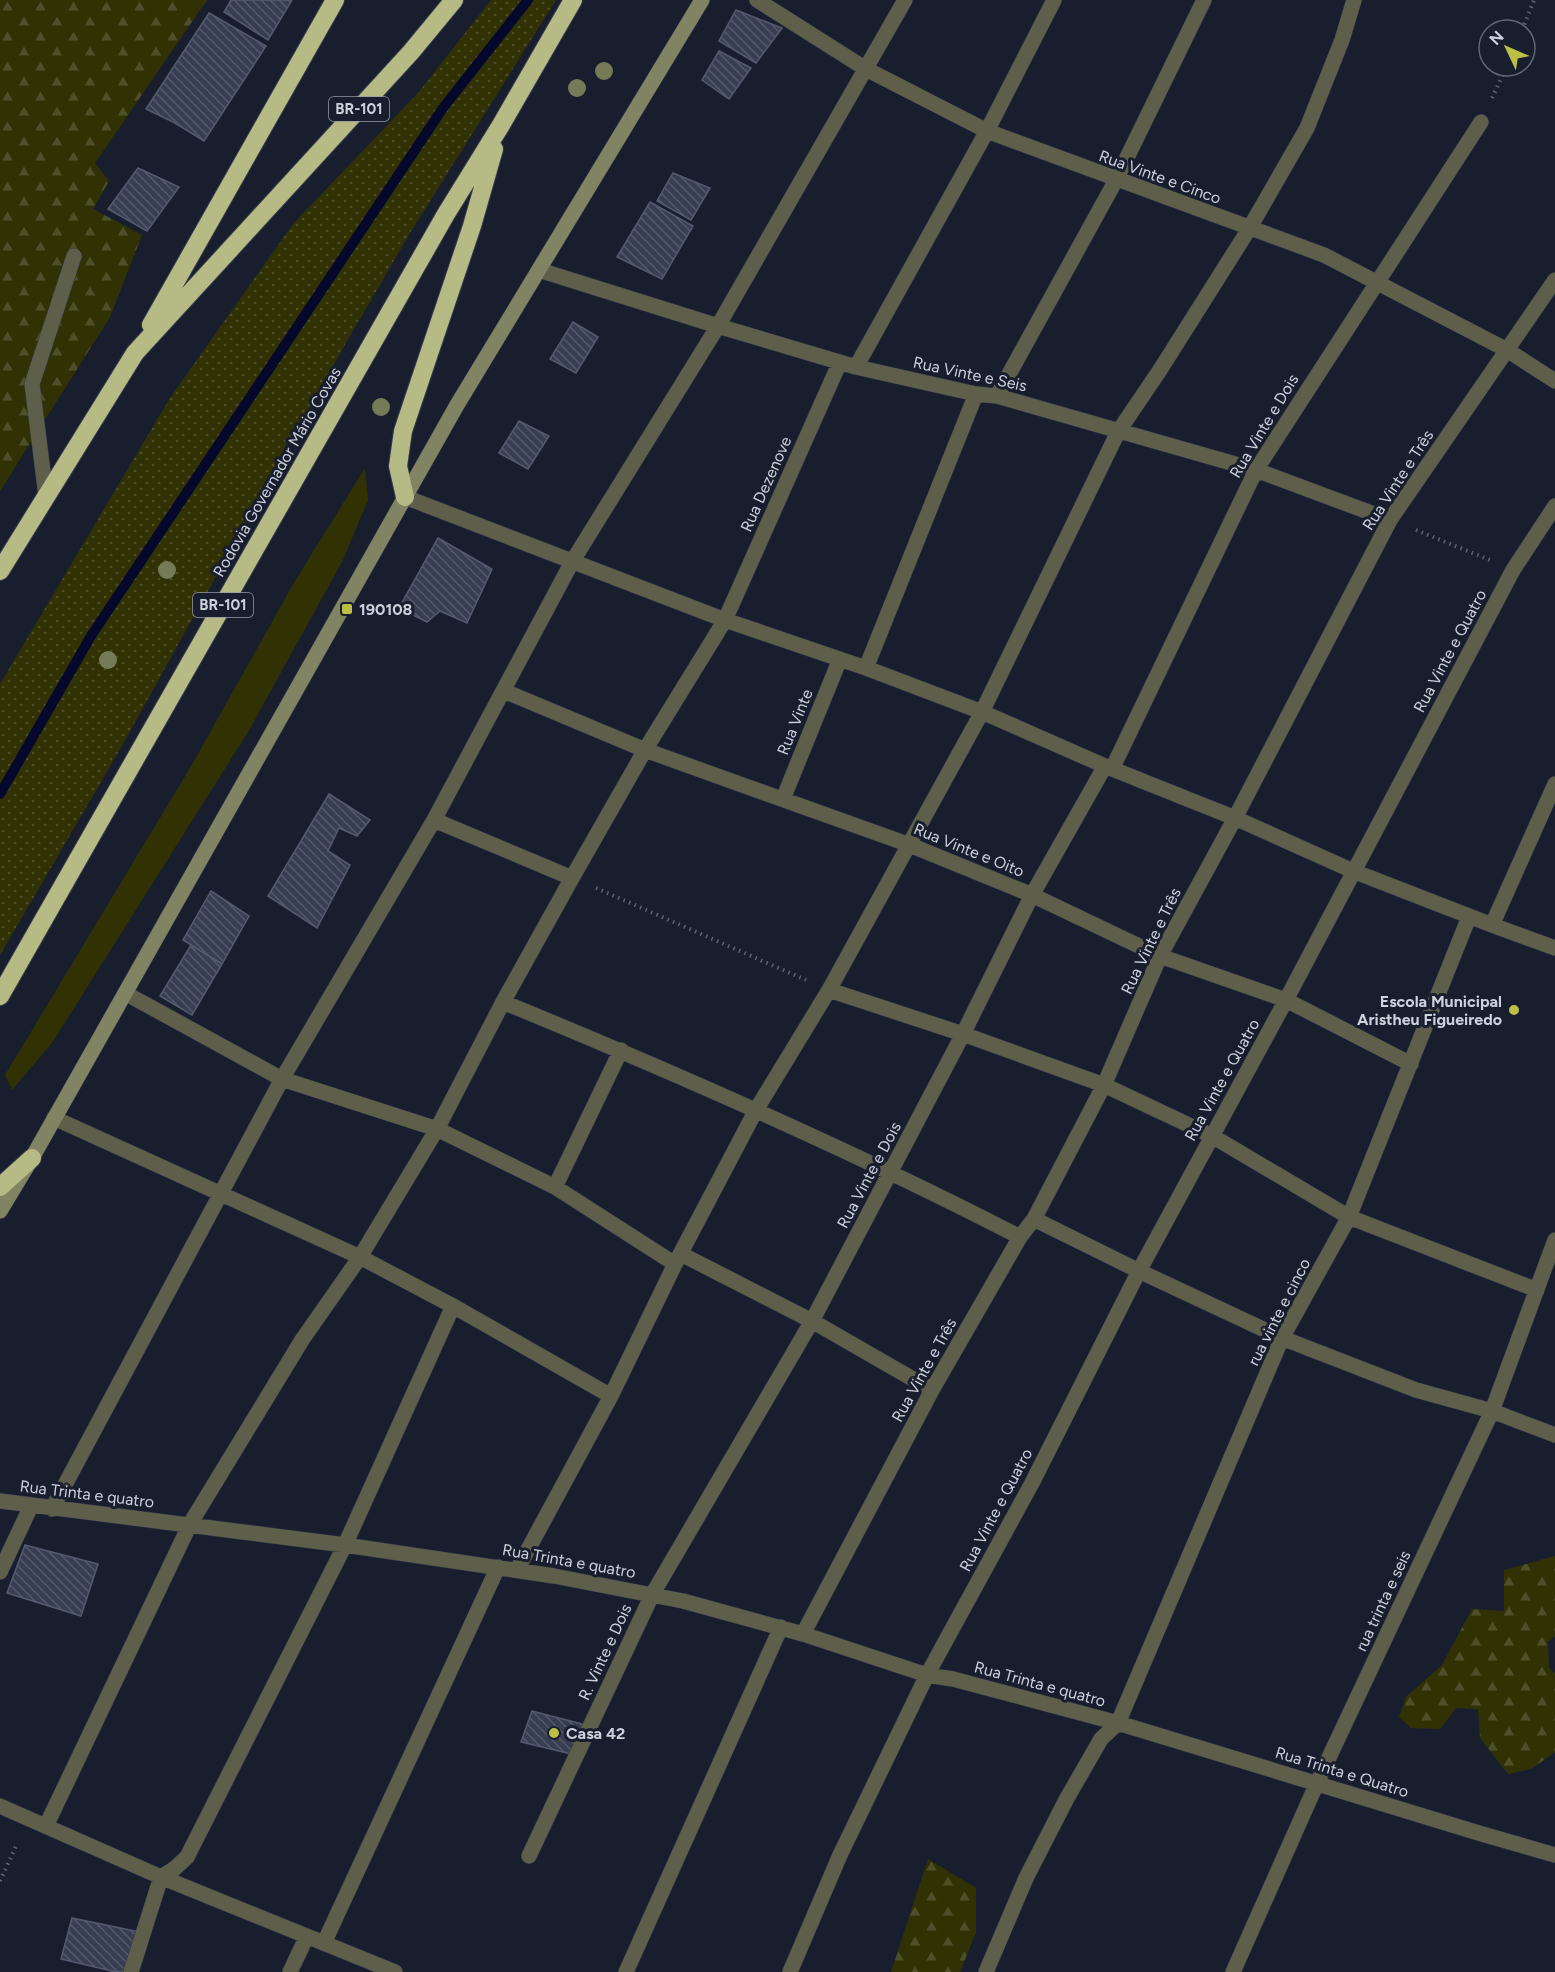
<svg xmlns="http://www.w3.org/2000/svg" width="1555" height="1972" font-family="Figtree,sans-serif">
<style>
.grass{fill:url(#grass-dots)}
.forest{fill:url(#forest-firs)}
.green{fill:#303204}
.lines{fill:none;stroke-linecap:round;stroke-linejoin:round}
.stream{stroke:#05082c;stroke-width:10}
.building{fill:url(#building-back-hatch);stroke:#555b6f;stroke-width:1.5}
.lane-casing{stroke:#363b4b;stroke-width:16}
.street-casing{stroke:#363b4b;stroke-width:16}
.secondary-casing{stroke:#363b4b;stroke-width:16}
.highway-casing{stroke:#363b4b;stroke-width:20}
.path{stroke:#5e6372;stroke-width:4;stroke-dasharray:1.5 4.5;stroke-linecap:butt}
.lane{stroke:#5e5f4b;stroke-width:15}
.street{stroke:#5e5f4b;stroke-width:15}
.secondary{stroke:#818462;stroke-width:15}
.highway{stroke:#b6ba85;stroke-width:18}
.tree{fill:#757a57}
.poi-dot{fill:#bbc044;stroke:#191e2f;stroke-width:2}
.labels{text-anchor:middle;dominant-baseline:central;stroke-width:6;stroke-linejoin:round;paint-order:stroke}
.shield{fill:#191e2f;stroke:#979ba8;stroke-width:1.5}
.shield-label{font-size:15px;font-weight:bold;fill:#cdd1dc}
.street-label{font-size:16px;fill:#cdd1dc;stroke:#191e2f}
.poi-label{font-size:16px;font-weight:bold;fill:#cdd1dc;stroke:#191e2f;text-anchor:start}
</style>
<defs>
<pattern id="grass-dots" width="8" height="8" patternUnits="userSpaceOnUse" patternTransform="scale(1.5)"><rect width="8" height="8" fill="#303204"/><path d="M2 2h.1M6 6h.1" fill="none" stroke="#4d4f28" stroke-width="1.8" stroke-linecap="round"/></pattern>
<pattern id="forest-firs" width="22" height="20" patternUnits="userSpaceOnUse" patternTransform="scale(1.5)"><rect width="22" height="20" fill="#303204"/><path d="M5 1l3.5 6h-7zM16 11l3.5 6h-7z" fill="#4d4f28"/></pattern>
<pattern id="building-back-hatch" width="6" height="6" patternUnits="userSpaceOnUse" patternTransform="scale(1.5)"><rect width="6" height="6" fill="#383e51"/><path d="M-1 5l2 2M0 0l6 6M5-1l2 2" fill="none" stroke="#545969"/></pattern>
</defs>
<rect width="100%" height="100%" fill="#191e2f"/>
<path class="grass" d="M491,0H556L410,233L343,348L119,751L0,955V684L170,398L293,224L418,93Z"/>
<path class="forest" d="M0,0H207L95,163L109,181L93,209L142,235L110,317L0,491Z
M1555,1556V1636L1548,1642L1549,1668L1555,1673V1752L1531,1769L1508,1774L1480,1738L1478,1709L1456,1708L1440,1729L1411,1728L1399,1717L1406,1697L1442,1665L1472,1609L1504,1611V1570Z
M928,1859L976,1888V1932L960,1972H891Z"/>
<path class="green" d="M365,468L368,500L343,560L248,732L52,1043L12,1090L5,1075L190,768L295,581Z"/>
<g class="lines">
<path class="stream" d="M0,794L91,636L443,108L528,0"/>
</g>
<path class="building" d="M231,0H292L268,40L224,12Z
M736,10L782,28L756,63L719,41Z
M209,13L266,46L204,141L175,123L146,109Z
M719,51L751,68L729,99L702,80Z
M138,168L179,187L147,231L108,209Z
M673,173L710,188L691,220L657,201Z
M650,202L693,226L662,279L617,257Z
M573,322L598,337L576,373L550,359Z
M519,421L549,436L528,469L499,453Z
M438,538L492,569L467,623L440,611L427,622L399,608Z
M329,794L370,820L357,836L339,828L328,851L350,865L317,928L268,896Z
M211,891L249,916L222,964L183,940Z
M191,945L222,964L192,1015L160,996Z
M25,1545L98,1564L81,1616L7,1593Z
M532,1711L586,1725L576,1755L521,1742Z
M72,1918L140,1932L126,1972H116L61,1959Z"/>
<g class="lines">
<g class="lane-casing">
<path id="lane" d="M46,496L32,384L74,256"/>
</g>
<g class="street-casing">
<path id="street" d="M757,0L866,69L987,131L1324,255L1507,350L1555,381
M539,270L718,326L856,367L976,394L997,396L1256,470L1390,520
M856,367L987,131L1054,0
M997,396L1116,180L1204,0
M405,497L725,620L866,668L982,712L1105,766L1235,818L1353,871L1492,925L1555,948
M866,668L976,394
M504,691L645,750L910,845L1032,895L1160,956L1286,1000L1411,1064
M1112,769L1256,470L1481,122
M783,799L840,659
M434,820L572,878
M1492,925L1555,784
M829,990L963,1034L1104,1085L1212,1136L1349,1217L1537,1290
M125,993L282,1079L437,1129L555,1187L675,1264
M503,1002C678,1074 852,1150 1020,1237
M54,1118L360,1257L453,1306L611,1396
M555,1187L621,1050
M1034,1219L1139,1271L1282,1338L1416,1390L1492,1411L1555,1435
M681,1254L812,1321L932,1390
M0,1501L345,1545L554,1576L683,1601L803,1634L927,1675L953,1679L1118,1723L1482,1834L1555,1855
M52,1509L282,1079L434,820L572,562L718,326L905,0
M517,1570L611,1396L675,1264L756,1110L829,990L982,712L1118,432L1160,370L1249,229L1307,128L1342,40L1354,0
M0,1572L31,1506
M803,1634L932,1390L1020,1237L1034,1219L1104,1085L1160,956L1235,818L1390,520L1555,280
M0,1806L161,1877L395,1972
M46,1826L190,1524L302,1340L360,1257L437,1129L503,1002L572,878L645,750L725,620L840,362
M529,1856L652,1595L812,1321L963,1034L1032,895L1105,766
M324,1943L498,1567
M131,1972L161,1877L174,1869L187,1857L345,1545L453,1306
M290,1972L307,1936
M626,1972L781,1627
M790,1972L840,1855L927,1675L1032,1483L1139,1271L1286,1000L1513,570L1555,506
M986,1972L1026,1878L1066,1800L1101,1739L1118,1723L1282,1338L1349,1217L1469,917
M1233,1972L1317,1783L1492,1411L1555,1240"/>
</g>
<g class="secondary-casing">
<path id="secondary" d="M0,1211L32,1158L457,405L702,0"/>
</g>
<g class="highway-casing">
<path id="highway" d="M151,325L335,0
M405,497L398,466L403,431L472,226L494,149
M0,571L135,353L411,52L454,0
M0,996L446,214L501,125L573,0
M0,1187L32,1158"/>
</g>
<path class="path" d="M1522,30L1534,0
M1492,98L1507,66
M1416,530L1490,560
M596,888L806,980
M0,1881L17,1844"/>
<use href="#lane" class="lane"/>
<use href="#street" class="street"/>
<use href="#secondary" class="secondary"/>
<use href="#highway" class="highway"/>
</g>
<g class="tree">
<circle cx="604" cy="71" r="9"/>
<circle cx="577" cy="88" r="9"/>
<circle cx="381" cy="407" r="9"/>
<circle cx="167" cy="570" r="9"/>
<circle cx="108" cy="660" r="9"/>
</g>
<g class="poi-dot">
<rect x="341" y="603" width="12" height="12" rx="3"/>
<circle cx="1514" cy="1010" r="6"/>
<circle cx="554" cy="1733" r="6"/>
</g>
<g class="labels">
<g class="shield">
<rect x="329" y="97" width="60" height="24" rx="4.5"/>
<rect x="193" y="593" width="60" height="24" rx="4.5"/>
</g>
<g class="shield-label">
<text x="359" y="109">BR-101</text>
<text x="223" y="605">BR-101</text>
</g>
<g class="street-label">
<text transform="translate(1160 177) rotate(20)">Rua Vinte e Cinco</text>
<text transform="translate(970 374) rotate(12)">Rua Vinte e Seis</text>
<text transform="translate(1264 426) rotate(-59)">Rua Vinte e Dois</text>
<text transform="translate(277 472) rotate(-60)">Rodovia Governador Mário Covas</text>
<text transform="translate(1398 480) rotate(-57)">Rua Vinte e Três</text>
<text transform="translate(766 484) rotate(-66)">Rua Dezenove</text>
<text transform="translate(1450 651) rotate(-62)">Rua Vinte e Quatro</text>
<text transform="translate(795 722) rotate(-68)">Rua Vinte</text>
<text transform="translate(969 850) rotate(22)">Rua Vinte e Oito</text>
<text transform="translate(1151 941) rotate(-64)">Rua Vinte e Três</text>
<text transform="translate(1222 1080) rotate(-61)">Rua Vinte e Quatro</text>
<text transform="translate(869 1175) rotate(-62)">Rua Vinte e Dois</text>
<text transform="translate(1279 1312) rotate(-63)">rua vinte e cinco</text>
<text transform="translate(924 1370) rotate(-61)">Rua Vinte e Três</text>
<text transform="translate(87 1494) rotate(7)">Rua Trinta e quatro</text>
<text transform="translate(996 1510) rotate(-62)">Rua Vinte e Quatro</text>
<text transform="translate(569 1561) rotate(10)">Rua Trinta e quatro</text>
<text transform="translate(1383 1601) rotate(-65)">rua trinta e seis</text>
<text transform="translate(605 1652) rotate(-65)">R. Vinte e Dois</text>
<text transform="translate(1040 1684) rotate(15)">Rua Trinta e quatro</text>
<text transform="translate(1342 1772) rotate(17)">Rua Trinta e Quatro</text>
</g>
<g class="poi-label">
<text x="359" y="609">190108</text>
<text x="1502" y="1001" text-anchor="end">Escola Municipal<tspan x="1502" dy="18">Aristheu Figueiredo</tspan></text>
<text x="566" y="1733">Casa 42</text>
</g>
</g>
<g transform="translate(1507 48) rotate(314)"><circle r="28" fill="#191e2f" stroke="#616674" stroke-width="1.5"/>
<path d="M0-4.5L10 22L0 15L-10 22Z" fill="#bbc044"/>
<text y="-9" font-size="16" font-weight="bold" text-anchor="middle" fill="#cdd1dc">N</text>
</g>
</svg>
